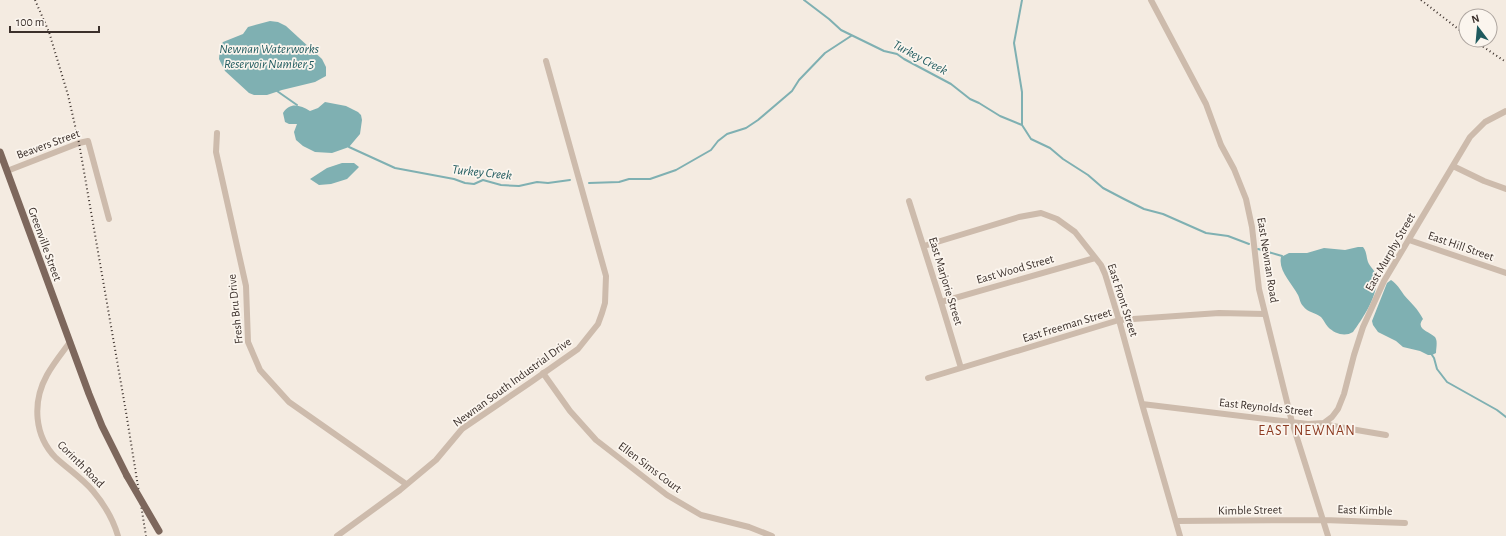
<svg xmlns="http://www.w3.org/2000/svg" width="1506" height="536" font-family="'Alegreya Sans',sans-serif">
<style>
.water{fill:#7fb0b2}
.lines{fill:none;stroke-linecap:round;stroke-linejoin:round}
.stream{stroke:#7fb0b2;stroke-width:2}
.minor{stroke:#cdbbac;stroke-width:6}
.major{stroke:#7d675c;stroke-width:7}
.rail{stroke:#3b302b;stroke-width:2;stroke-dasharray:1 3;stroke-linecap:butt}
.major-bridge{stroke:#7d675c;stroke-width:7}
.labels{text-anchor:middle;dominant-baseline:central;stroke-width:3.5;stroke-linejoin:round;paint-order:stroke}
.street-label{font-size:12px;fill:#3b302b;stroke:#fbf5ee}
.water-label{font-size:13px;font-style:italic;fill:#1f5a5e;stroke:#fbf5ee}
.quarter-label{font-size:14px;letter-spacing:1px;fill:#8c3b22;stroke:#fbf5ee}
</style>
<rect width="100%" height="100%" fill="#f4ebe1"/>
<path class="water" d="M270,21L278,22L286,26L322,59L326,67V76L315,82L282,90L267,95H254L249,93L225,71L219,59L220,46L223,42L243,34L248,27Z
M325,102L346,106L358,112L361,115L362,120L360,134L349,147L332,153L315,152L303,146L296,140L294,132L297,124H289L285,122L283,113C290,102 300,105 310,111L318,108Z
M342,163H354L359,167L347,179L331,184L319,185L310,179L327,168Z
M1358,247H1363C1367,252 1366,256 1368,262C1370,267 1374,269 1376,275C1380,293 1363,318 1353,332C1345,337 1335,334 1328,327C1325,324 1324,320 1321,317C1315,312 1308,313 1303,306C1300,303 1300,299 1298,295C1292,283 1278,271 1281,257L1289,253H1307L1324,248L1345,250Z
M1391,280C1397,284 1400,289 1404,295C1411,303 1418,309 1423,319C1415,329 1429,331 1435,337C1438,341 1436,348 1436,353L1432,355H1428L1420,351L1403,347L1396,341L1378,332L1373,325L1372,321L1387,283Z"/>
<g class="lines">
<path class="stream" d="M804,0L829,19L841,30L884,51L897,54L904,59L951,84L970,99L979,103L1000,116L1022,125L1031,139L1050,148L1063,159L1088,175L1103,188L1124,199L1144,209L1163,214L1206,233L1228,236L1249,244
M277,91L297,105
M1022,125V92L1014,43L1022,0
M349,147L395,168L454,179L465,183L474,184L483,180L501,185L519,186L537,182L548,183L570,180
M589,183L619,182L629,179H650L676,170L711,150L718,141L727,134L746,128L758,120L792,91L799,80L825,53L851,36
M1258,249L1282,256
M1432,355L1434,358L1437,369L1447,382L1497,410L1506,417"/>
<path class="minor" d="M1151,0L1206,104L1221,145L1234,169L1246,199L1252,227L1259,289L1292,422L1328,536
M217,133L216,152L246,286L248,342L260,370L289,402L406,484
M1453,166L1484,181L1506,189
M7,171L79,143L88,141L109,219
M909,201L941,302L961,368
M1409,240L1506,273
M924,246L1019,217L1041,213L1057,219L1075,232L1101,265L1105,274L1119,320L1142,404L1180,536
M941,302L1095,258
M70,342C62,353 53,364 47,375C32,402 34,436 56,458C68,469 82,478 93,491C104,504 113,519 118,536
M543,373L570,411L596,440L667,495L701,515L749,527L772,536
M928,378L1119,320L1219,313L1265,314
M1142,404L1308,424L1324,423L1333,426L1386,435
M1324,423L1332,417L1338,409L1344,394L1354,355L1363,327L1384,281L1470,137L1485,122L1506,111
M1176,521L1324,520L1405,523
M337,536L400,490L436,460L462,429L531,382L578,349L598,324L602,313L605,303L606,276L546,61"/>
<path class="major" d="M0,152L89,394L102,426L127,476"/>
<path class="rail" d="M35,0L49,32L68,95L79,143L126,412L146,536
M1421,0L1466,35
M1473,40L1506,62"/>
<path class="major-bridge" d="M127,476L159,531"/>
</g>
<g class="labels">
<g class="street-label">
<text transform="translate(48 144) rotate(-20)">Beavers Street</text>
<text transform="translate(45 244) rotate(70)">Greenville Street</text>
<text transform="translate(1461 246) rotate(19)">East Hill Street</text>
<text transform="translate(1390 252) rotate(-60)">East Murphy Street</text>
<text transform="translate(1268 260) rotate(81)">East Newnan Road</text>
<text transform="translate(1015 269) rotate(-16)">East Wood Street</text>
<text transform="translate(946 281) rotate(73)">East Marjorie Street</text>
<text transform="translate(1123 300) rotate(72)">East Front Street</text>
<text transform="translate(235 309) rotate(-96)">Fresh Bru Drive</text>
<text transform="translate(1067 325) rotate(-17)">East Freeman Street</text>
<text transform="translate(512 382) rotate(-36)">Newnan South Industrial Drive</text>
<text transform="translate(1266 407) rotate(6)">East Reynolds Street</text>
<text transform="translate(81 464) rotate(45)">Corinth Road</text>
<text transform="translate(650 467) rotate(37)">Ellen Sims Court</text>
<text transform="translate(1250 510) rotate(-1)">Kimble Street</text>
<text transform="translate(1365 510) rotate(2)">East Kimble</text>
</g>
<g class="water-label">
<text x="269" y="49">Newnan Waterworks<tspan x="269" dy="15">Reservoir Number 5</tspan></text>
<text transform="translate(920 58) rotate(28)">Turkey Creek</text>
<text transform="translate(482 173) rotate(6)">Turkey Creek</text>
</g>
<g class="quarter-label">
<text x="1307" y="431">EAST NEWNAN</text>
</g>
</g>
<g transform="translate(1478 28) rotate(344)"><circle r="19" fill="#fbf5ee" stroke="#aea6a0"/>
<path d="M0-3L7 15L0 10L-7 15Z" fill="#1f5a5e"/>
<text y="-6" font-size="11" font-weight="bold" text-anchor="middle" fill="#3b302b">N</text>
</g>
<path d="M10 26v6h89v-6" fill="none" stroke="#3b302b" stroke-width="2"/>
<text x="16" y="26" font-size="12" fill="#3b302b" stroke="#fbf5ee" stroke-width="3" paint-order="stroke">100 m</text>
</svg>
